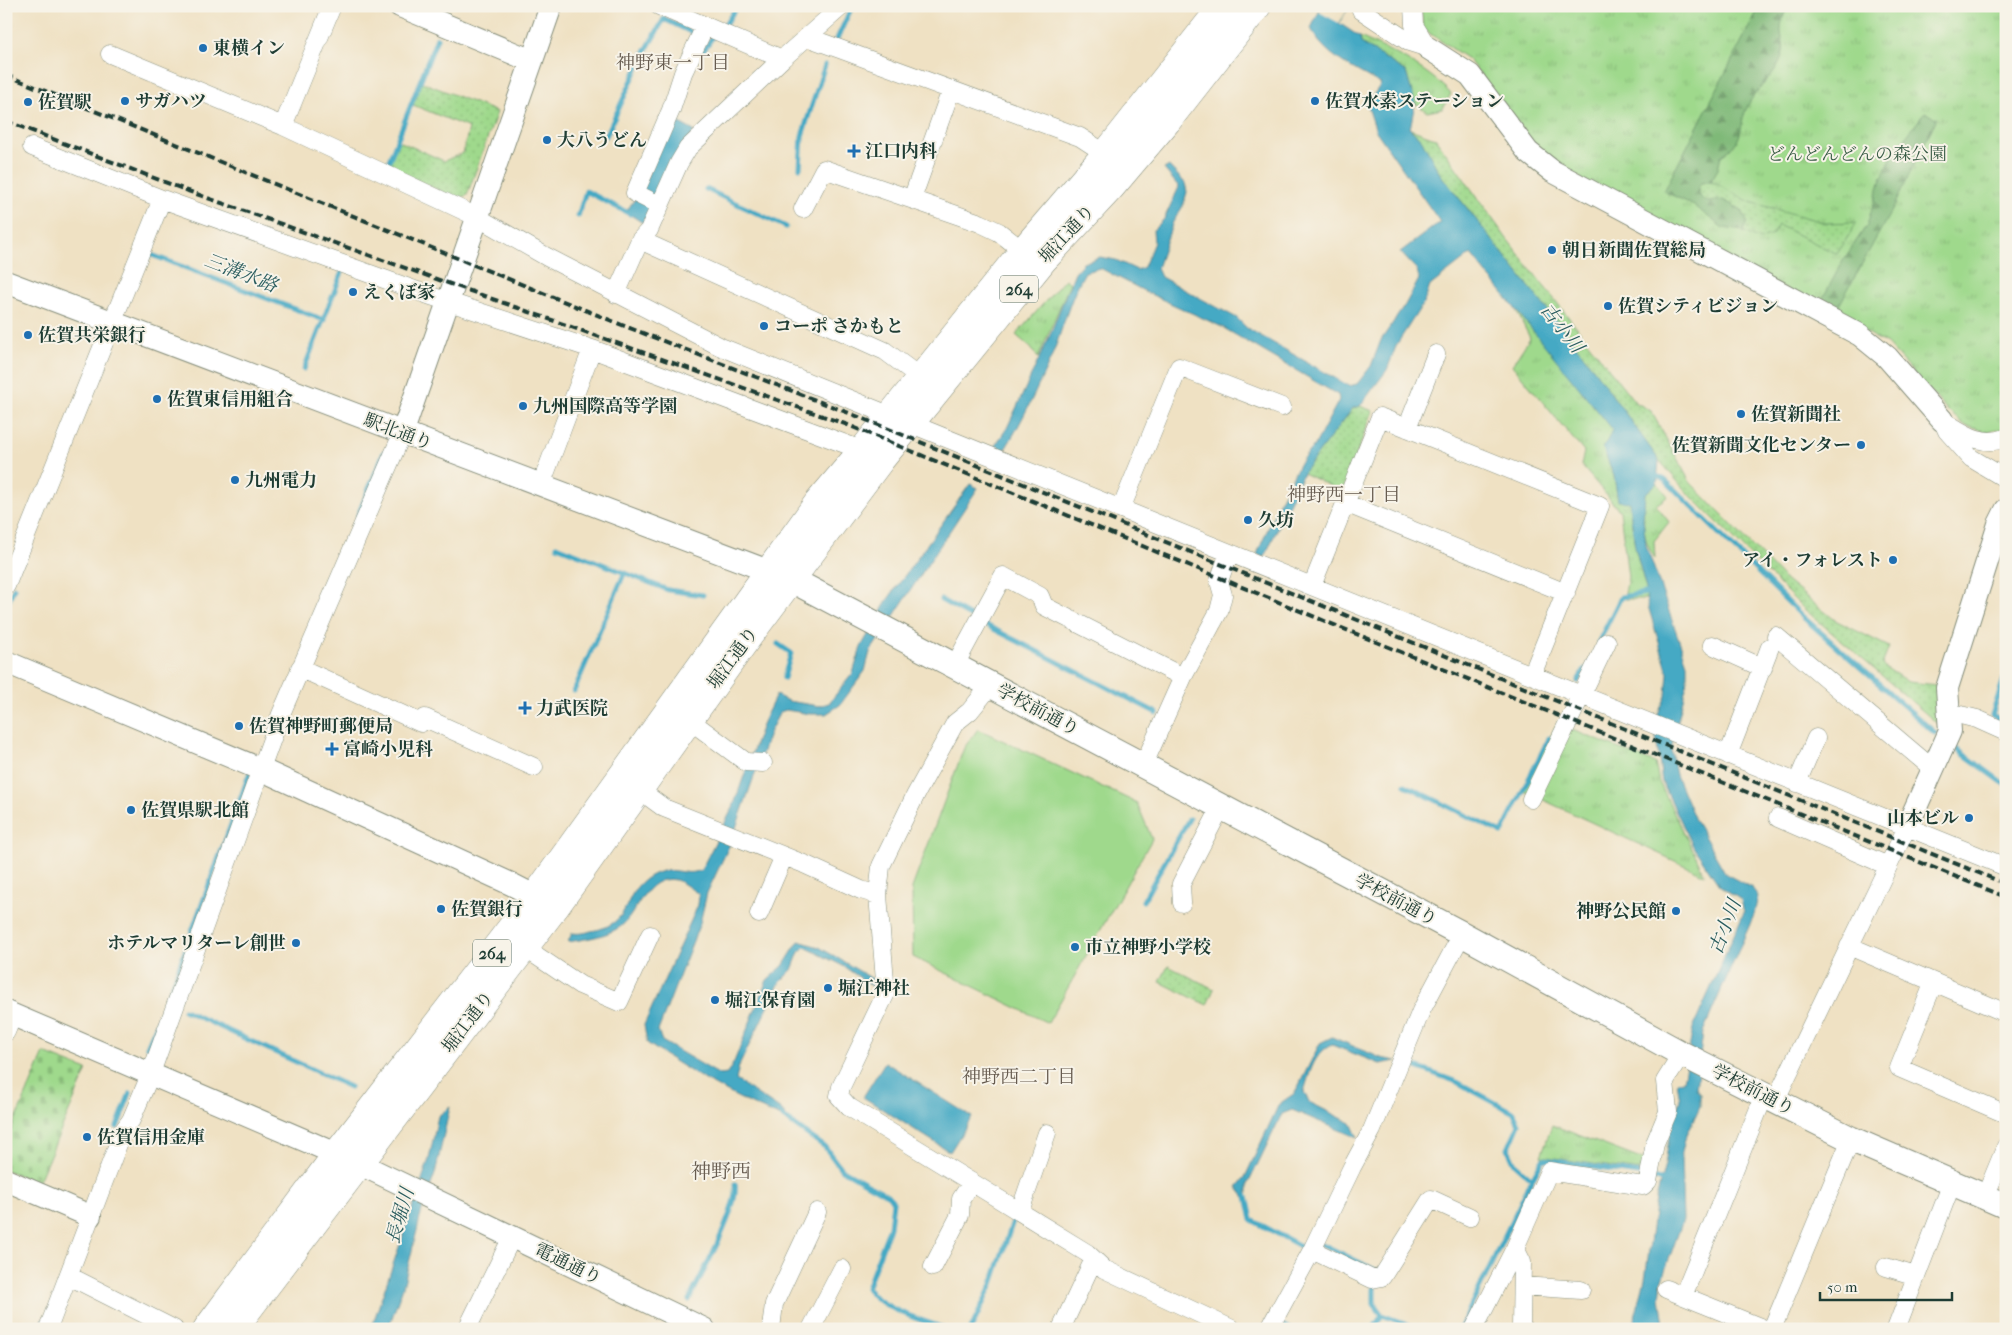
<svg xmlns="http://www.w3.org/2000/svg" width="2012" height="1335" font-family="'IM FELL French Canon','Noto Serif JP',serif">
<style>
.grass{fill:url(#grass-tufts);stroke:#5f8b60}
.forest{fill:url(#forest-firs);stroke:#4f7b56}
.cemetery{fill:url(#cemetery-stones);stroke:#5f8b60}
.garden{fill:url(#garden-dots);stroke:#5f8b60}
.pitch{fill:#9fd98c;stroke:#5f8b60}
.water{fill:#44a9c4;stroke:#32737c}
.pier{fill:#efe1c3}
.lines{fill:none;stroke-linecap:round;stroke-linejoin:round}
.stream{stroke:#44a9c4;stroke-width:5}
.minor-casing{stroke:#878f7c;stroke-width:19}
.tertiary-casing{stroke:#878f7c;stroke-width:24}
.secondary-casing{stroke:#878f7c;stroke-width:27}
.trunk-casing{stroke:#878f7c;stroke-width:29}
.minor{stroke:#fff;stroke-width:18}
.tertiary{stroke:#fff;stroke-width:22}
.secondary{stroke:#fff;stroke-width:25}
.trunk{stroke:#fff;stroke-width:28}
.rail{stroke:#1f3d34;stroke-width:4;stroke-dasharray:8 4;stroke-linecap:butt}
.poi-dot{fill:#1f6fb2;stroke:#f7f3e8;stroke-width:2}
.labels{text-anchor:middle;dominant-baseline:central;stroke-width:4;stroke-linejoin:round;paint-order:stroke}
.shield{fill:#f7f3e8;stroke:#60746a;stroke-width:1}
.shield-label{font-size:16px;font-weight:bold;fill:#1f3d34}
.poi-label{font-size:18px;font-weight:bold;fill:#1f3d34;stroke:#f7f3e8;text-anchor:start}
.park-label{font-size:18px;fill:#395c46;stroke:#f7f3e8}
.street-label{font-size:18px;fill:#1f3d34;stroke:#f7f3e8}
.neighbourhood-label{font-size:19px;fill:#675c50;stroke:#f7f3e8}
.water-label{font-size:19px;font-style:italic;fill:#2a5d5f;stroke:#f7f3e8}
.quarter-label{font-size:20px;fill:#675c50;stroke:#f7f3e8}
</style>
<defs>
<pattern id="grass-tufts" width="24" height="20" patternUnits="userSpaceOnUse" patternTransform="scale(1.25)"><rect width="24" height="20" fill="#9fd98c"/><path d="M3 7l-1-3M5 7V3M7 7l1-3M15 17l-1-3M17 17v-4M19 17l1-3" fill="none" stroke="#88bb79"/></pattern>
<pattern id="forest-firs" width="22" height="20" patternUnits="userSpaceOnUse" patternTransform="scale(1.25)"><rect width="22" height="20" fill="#7fb978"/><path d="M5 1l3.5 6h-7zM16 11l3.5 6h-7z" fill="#679863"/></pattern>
<pattern id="cemetery-stones" width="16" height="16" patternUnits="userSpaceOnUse" patternTransform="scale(1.25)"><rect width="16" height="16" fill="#9fd98c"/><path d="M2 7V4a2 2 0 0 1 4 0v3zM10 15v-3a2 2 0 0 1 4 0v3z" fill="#88bb79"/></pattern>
<pattern id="garden-dots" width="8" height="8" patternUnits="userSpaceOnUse" patternTransform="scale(1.25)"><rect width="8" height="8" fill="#9fd98c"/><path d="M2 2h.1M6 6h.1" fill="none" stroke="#88bb79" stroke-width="1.8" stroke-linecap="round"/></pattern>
</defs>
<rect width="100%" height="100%" fill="#f7f3e8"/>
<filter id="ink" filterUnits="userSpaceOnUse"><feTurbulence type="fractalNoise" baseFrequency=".02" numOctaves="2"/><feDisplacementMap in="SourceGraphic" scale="10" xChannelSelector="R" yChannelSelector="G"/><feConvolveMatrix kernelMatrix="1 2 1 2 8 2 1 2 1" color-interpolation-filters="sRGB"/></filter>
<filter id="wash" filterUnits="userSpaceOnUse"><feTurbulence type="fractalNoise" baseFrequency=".0096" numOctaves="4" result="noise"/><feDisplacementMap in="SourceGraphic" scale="20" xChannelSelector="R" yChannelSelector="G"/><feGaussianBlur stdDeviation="1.12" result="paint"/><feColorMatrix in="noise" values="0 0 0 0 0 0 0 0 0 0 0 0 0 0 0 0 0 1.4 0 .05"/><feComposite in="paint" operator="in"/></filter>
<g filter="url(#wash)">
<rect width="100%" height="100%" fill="#efe1c3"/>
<path class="grass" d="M1421,6H2006V428L1988,432L1966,426L1949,412L1887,344L1583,180L1538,148L1468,59L1423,29Z
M1360,37C1393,52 1426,67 1451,94L1442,109L1427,112L1415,103L1406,72L1361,43Z
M1065,279L1070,283L1038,358L1031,348L1016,335Z
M1514,306L1614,430L1603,448L1614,476L1618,500L1629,501L1635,547L1647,593L1646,599H1624L1628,577L1620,511L1581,465L1584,452L1512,365L1530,338Z
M1657,483L1668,496L1656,505L1669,522L1654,541L1655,559C1641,538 1643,519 1645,494Z
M1557,724L1655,763L1659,782L1705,875L1524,791Z
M1552,1125L1646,1161L1640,1171L1541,1156Z"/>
<path class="forest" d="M1760,6H1788C1785,12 1781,21 1781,28C1780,36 1785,44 1783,52C1778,75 1757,86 1747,107C1737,130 1747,139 1721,156L1718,169L1711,181L1701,183L1723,200L1742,210L1747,222L1743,231L1723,228L1694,206L1664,191Z
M1925,112L1936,118V120L1895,204L1836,311L1820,303L1844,259L1867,225L1881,179L1893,154Z"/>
<path class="cemetery" d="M44,1053L87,1070L38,1183L6,1170V1142Z"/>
<path class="garden" d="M422,82L497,112L467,195L458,199L388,167L399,141L444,161L463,153L469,128L413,105Z
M1410,129L1435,138L1507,239L1635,402L1651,411L1690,482L1783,578L1835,620L1889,647L1882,665L1908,682L1938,685V724L1803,608L1684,489L1659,460L1587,360L1440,174L1421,140Z
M1711,181L1750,202L1826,223L1857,222L1837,254L1778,225L1772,235L1759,240L1743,231L1747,222L1742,210L1723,200L1708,202L1701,198L1698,189L1701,183Z
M1360,406L1373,411L1342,492L1303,473L1353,408Z
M1168,966L1214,989L1207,1005L1160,982Z"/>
<path class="pitch" d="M978,729L1137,803L1152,839L1048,1023L913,957L912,888L964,748Z"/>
<path class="water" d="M1322,6H1350L1339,23L1360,37L1361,43L1406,72L1415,103L1410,129L1421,139L1440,174L1587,360L1659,460L1657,483L1645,494L1643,518L1646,545L1687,663V683L1671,750L1676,775L1695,820L1726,874L1752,888L1758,896L1754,915L1703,1032L1696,1088L1700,1094V1106L1685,1139L1681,1157L1683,1220L1662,1279L1660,1298L1665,1329H1632L1645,1279L1656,1199L1665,1165L1670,1131L1680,1100L1677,1082L1683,1081L1693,1028L1744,912L1741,900L1719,885L1694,848L1662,782L1656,737L1657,716L1666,696L1668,673L1646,599L1647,593L1635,547L1629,502L1618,501L1614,476L1603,448L1613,430L1471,254L1430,286L1424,302L1397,344L1387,370L1360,406L1353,408L1303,473L1264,558L1257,554L1281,498L1301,461L1316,443L1339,400L1338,395L1222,327L1148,293L1100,268L1085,272C1069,299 1063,330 1051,358C1037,389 1022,422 1004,451L994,447L1007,428L1050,335L1075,272L1083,263L1100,257L1116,260L1137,270L1144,267L1154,242L1153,230L1164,219L1179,187L1164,169L1169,166L1185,183L1187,192L1183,206L1173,222L1157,268L1161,277L1237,318L1247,328L1349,386L1357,384L1371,366L1381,340L1405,305L1419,279L1417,270L1400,252L1440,222L1376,131L1367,104L1381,84C1356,70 1322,55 1311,28Z
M672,119L694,131L643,223L626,212L642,188Z
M970,484L978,488L870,652L865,671L840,705L826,714H810L786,710L780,712L770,731L731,842L707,893L700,923L658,1031L662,1041L720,1075L727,1074L734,1062L767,980L783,966L799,941L819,947L876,981L878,990L843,966L805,947L799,952L792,970L780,982L739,1066L736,1080L781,1110L789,1120C739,1101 690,1073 647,1043L644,1025L698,905L699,894C692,890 683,882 676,880C644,874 639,913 620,927C605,937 585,939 568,942L572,933C579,934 585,933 591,931C635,924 620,893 650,876C673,863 683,878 701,870L733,807L763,722L776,695L788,701L819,706L829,703L853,673L861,647L888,599Z
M1332,1037L1381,1058L1396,1061L1380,1064L1332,1045C1314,1052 1309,1075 1304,1092L1309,1102L1351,1123L1358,1138L1292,1110L1282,1114L1248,1184V1201L1237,1187L1245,1177L1279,1104L1295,1093L1320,1043Z
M885,1062L972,1117L950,1152L863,1097Z
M450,1107L435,1174L422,1210L403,1287L388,1329H371L429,1159L438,1116Z"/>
<path class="pier" d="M1322,6H1350L1339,23L1319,12Z"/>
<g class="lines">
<path class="stream" d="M725,25L737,6
M835,43L851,9
M701,54L713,36
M606,136L645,52L664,19L697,35
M387,166L437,38
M800,168L802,136L825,65
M706,189L786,227
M578,216L586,191L630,214
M147,258L149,254L324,320
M304,369L342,272
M1653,474L1665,480L1803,617L1935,733
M358,515L384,452
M557,546L668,590L703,595
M941,600L974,618
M6,606L14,588
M982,623L1157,713
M1599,641L1621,597L1652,592
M778,644L791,653L784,678
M2006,673L1992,715L2006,722
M1578,681L1585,669
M574,691L624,574
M1955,748L2006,785
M1405,785L1502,833L1549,738
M1143,901L1189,819
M184,1010L350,1087
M147,1047L166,1003L250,772
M1403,1062L1457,1082L1514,1113L1519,1124L1508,1149L1515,1164L1532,1179L1543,1159L1638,1174L1666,1182
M783,1117L825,1147L841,1169L889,1196L893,1202L890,1227L867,1288C878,1308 925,1321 946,1329
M117,1127L130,1093
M1247,1196L1252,1220L1304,1248L1307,1244
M1322,1244L1375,1270
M1374,1286V1304L1382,1315
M689,1300C701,1275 739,1209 735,1184
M971,1329L992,1284L1013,1221
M1282,1329L1285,1326L1290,1329
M1373,1329L1382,1315L1419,1329
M1460,1329L1532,1179"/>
</g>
</g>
<g filter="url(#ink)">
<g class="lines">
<g class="minor-casing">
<path id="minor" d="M659,6L782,59
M1360,6L1361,10L1409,42L1428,48
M1413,6L1414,25L1428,48
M807,37L1080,137L1106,154
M110,54L283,126L477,217L547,257L721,347L2006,867
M283,126L332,6
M32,147L162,199L434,297L592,349L872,454
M912,199L951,90
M659,205L635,193L671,110L683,73L705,26
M803,209L824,169L980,223L999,232L1023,251
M640,240L885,351L921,378
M616,294L640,240L649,230L679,163L688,148L782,59L842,6
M1942,420L1947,431L1971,458L2006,479
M1947,423C1966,435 1983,447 2006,438
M1407,428L1436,354
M541,485L592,349
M1345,503L1566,593
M1121,509L1179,367L1282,407
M6,586L162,199
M1312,586L1380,417L1407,428L1600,506L1532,675
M1776,636L1933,769
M1712,645L1763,668
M955,665L1003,576L1040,596L1044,606L1183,677
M300,668L421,723L425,718L534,767
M991,685L970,711L955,723L916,794L881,866L878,895L886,993L841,1087L839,1096L849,1107L1087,1253L1104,1269L1232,1329
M1948,712L1977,719L2006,732
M688,719L746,762L763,763
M1728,755L1770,647
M1143,766L1183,677L1219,611L1223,595L1219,581L1229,553
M1797,783L1816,738
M638,789L664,808L804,864L861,890L878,895
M1531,799L1607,642
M1778,818L1888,866
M1182,903L1181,884L1221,807
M759,914L784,856
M1849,946L2006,1013
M525,948L580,985L619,1002L650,935
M1934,982L1899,1068L2006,1114
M6,1032L13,1015
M1775,1101L1907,827
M1985,1197L2006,1146
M1020,1211L1047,1133
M1515,1248L1522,1262L1521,1329
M1312,1250L1372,1279L1382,1277L1431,1199L1470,1217
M933,1267L960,1215L961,1199L972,1182
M1886,1267L1916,1276
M69,1276L174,1329
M1522,1286L1581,1290
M1666,1289L1765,1329
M1683,1296L1764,1096
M48,1329L123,1131L131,1120L151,1073L281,714L402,434
M467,1329L512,1237
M771,1329L774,1304L817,1212
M811,1329L842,1269
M1061,1329L1093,1261
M1269,1329L1312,1250L1352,1167L1372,1130L1421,1011L1462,934
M1474,1329L1515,1248L1549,1171L1643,1186L1648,1181L1655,1143L1668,1112L1665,1081L1682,1054
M1772,1329L1851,1139
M1896,1329L1952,1183"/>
</g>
<g class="tertiary-casing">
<path id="tertiary" d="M400,6L532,61
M1428,48L1470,75L1528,152L1552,171L1860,335L1887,357L1942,420
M6,282L784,577
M402,434L551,6
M6,662L260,769L511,884L550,904
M1907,827L1950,731L1947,688L1999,524L2006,510
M6,1012L360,1164L704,1329
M6,1180L90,1216"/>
</g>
<g class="secondary-casing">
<path id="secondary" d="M792,580L1462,934L1682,1054L1851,1139L2006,1206"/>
</g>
<g class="trunk-casing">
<path id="trunk" d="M207,1329L337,1154L536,896L818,503L864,449L1023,251L1106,154L1223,6
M233,1329L555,907L750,634L881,459L1043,260L1111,187L1167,121L1257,6"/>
</g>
<use href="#minor" class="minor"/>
<use href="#tertiary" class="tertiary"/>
<use href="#secondary" class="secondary"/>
<use href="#trunk" class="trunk"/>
<path class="rail" d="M6,75L622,325L854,415L2006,884
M6,121L188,191L848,425L1349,631L2006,897"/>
</g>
</g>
<g class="poi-dot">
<circle cx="203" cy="48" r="5"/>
<circle cx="125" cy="101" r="5"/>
<circle cx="1315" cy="101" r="5"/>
<circle cx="28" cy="102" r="5"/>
<circle cx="547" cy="140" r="5"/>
<path d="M851.5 143.5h5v5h5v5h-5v5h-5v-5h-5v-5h5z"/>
<circle cx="1552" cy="250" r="5"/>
<circle cx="353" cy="292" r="5"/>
<circle cx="1608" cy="306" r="5"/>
<circle cx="764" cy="326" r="5"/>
<circle cx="28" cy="335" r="5"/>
<circle cx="157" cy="399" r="5"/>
<circle cx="523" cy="406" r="5"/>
<circle cx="1741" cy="414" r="5"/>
<circle cx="1861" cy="445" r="5"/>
<circle cx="235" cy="480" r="5"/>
<circle cx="1248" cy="520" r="5"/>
<circle cx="1893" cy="560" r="5"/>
<path d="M522.5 700.5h5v5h5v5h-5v5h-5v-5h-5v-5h5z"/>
<circle cx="239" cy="726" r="5"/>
<path d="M329.5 741.5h5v5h5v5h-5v5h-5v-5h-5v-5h5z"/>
<circle cx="131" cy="810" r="5"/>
<circle cx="1969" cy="818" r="5"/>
<circle cx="441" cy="909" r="5"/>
<circle cx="1676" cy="911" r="5"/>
<circle cx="296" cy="943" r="5"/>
<circle cx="1075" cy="947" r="5"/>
<circle cx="828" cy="988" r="5"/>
<circle cx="715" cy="1000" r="5"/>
<circle cx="87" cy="1137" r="5"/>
</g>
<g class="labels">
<g class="shield">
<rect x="1000" y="275.5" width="38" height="27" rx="4"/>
<rect x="473" y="939.5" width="38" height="27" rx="4"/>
</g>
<g class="shield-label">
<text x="1019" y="289">264</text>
<text x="492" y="953">264</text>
</g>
<g class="poi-label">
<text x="213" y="48">東横イン</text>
<text x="135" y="101">サガハツ</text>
<text x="1325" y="101">佐賀水素ステーション</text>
<text x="38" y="102">佐賀駅</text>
<text x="557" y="140">大八うどん</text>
<text x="865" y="151">江口内科</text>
<text x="1562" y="250">朝日新聞佐賀総局</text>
<text x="363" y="292">えくぼ家</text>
<text x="1618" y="306">佐賀シティビジョン</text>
<text x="774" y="326">コーポ さかもと</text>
<text x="38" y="335">佐賀共栄銀行</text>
<text x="167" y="399">佐賀東信用組合</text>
<text x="533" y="406">九州国際高等学園</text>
<text x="1751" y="414">佐賀新聞社</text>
<text x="1851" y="445" text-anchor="end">佐賀新聞文化センター</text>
<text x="245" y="480">九州電力</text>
<text x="1258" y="520">久坊</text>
<text x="1883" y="560" text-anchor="end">アイ・フォレスト</text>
<text x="536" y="708">力武医院</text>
<text x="249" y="726">佐賀神野町郵便局</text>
<text x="343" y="749">富崎小児科</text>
<text x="141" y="810">佐賀県駅北館</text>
<text x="1959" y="818" text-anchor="end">山本ビル</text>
<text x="451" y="909">佐賀銀行</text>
<text x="1666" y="911" text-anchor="end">神野公民館</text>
<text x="286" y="943" text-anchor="end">ホテルマリターレ創世</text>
<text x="1085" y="947">市立神野小学校</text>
<text x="838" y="988">堀江神社</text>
<text x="725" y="1000">堀江保育園</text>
<text x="97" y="1137">佐賀信用金庫</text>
</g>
<g class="park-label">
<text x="1857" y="154">どんどんどんの森公園</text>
</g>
<g class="street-label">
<text transform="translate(1067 234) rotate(-47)">堀江通り</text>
<text transform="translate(398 432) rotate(21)">駅北通り</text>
<text transform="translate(733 658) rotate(-54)">堀江通り</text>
<text transform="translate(1038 710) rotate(28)">学校前通り</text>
<text transform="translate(1396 900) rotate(28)">学校前通り</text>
<text transform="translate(468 1022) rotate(-53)">堀江通り</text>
<text transform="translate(1753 1090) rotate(27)">学校前通り</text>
<text transform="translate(568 1264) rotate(26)">電通通り</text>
</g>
<g class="neighbourhood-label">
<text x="673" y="63">神野東一丁目</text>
<text x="1344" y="495">神野西一丁目</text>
<text x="1019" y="1077">神野西二丁目</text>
</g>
<g class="water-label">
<text transform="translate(241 273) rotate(21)">三溝水路</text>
<text transform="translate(1562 328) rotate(52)">古小川</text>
<text transform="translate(1725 927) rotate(-69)">古小川</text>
<text transform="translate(400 1216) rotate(-74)">長堀川</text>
</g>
<g class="quarter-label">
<text x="721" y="1171">神野西</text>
</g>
</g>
<rect width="2012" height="1335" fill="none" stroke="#f7f3e8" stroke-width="25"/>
<path d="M1820 1292v8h132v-8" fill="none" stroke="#1f3d34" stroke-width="2.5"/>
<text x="1827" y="1292" font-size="15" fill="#1f3d34" stroke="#f7f3e8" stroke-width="4" paint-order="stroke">50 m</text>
</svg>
